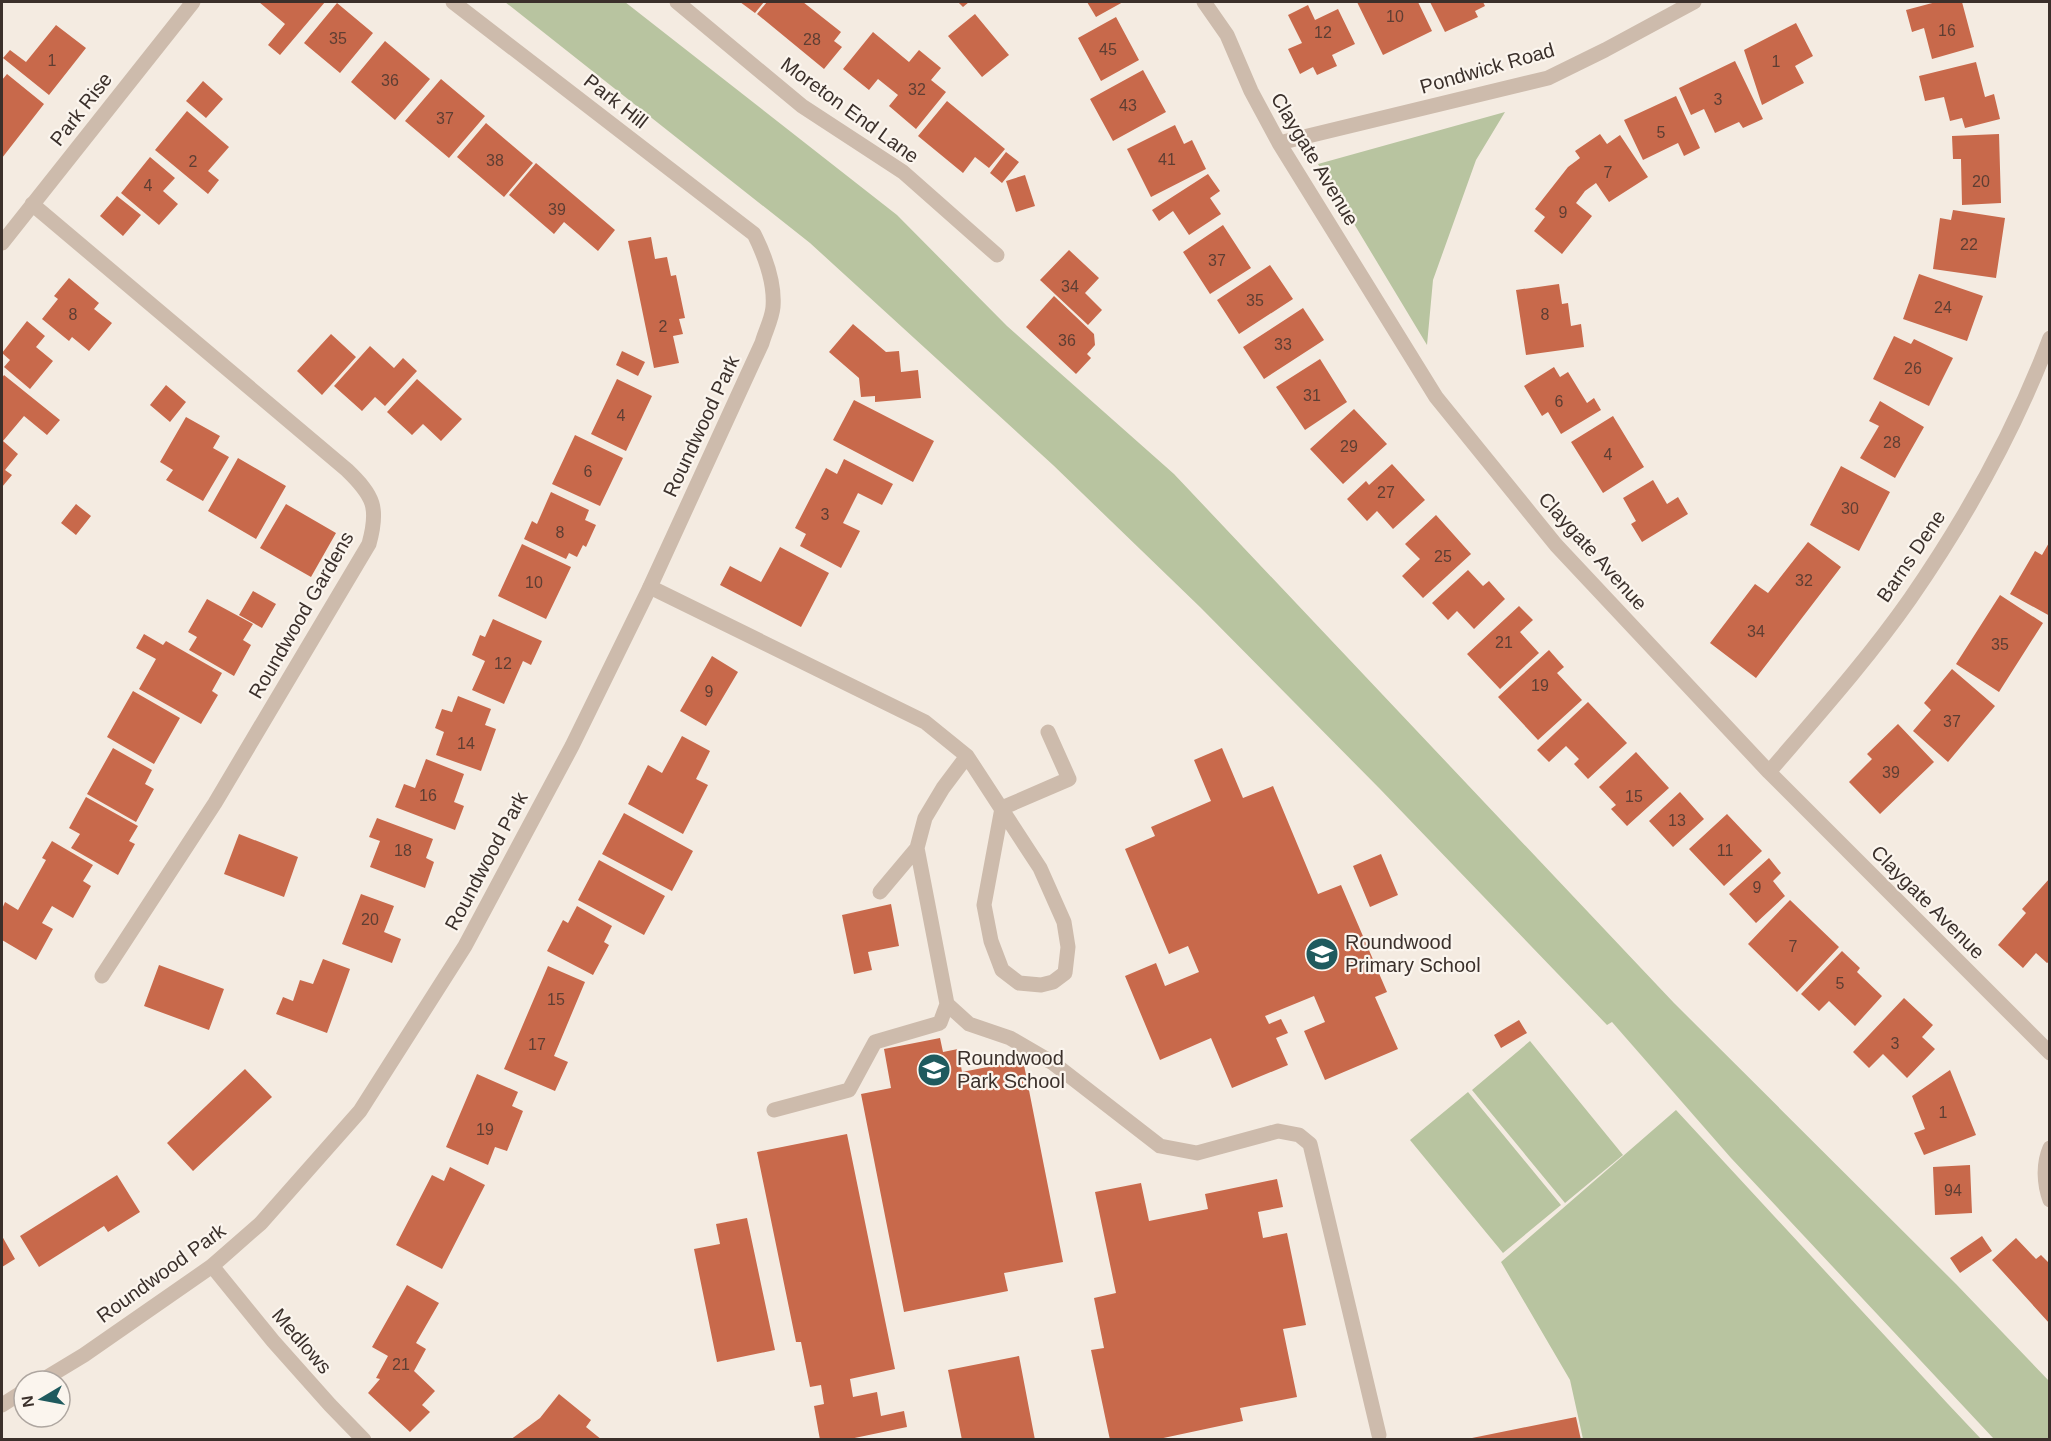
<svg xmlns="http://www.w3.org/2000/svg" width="2051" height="1441" font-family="Arial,sans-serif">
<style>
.green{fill:#b8c4a0}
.building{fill:#c8694b}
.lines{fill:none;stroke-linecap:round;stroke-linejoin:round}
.service{stroke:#cdbbac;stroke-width:15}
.minor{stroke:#cdbbac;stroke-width:15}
.labels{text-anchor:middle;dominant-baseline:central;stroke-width:4.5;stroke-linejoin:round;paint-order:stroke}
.number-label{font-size:16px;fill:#5e3e33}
.street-label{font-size:20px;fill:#3b302b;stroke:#fbf5ee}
.poi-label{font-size:20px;fill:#3b302b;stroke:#fbf5ee;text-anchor:start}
</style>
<rect width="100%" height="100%" fill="#f4ebe1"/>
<path class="green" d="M505,2H625L897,215L1007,326L1174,474L1674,1003L1956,1284L2049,1381V1439H1994L1731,1158L1612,1022L1607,1025L1380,789L1200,607L1053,465L810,243Z
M1505,112L1476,160L1433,280L1427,345L1318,164Z
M1530,1041L1623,1155L1565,1203L1472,1090Z
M1468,1092L1561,1205L1503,1253L1410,1140Z
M1676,1110L1948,1404L1981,1439H1583L1570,1380L1501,1262Z"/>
<path class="building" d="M259,2H325L280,55L268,45L285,24Z
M740,2H764L755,13Z
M767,2H803L841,32L834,41L842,47L824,69L757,14Z
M958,2H969L963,7Z
M1087,2H1123L1096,17Z
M1357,2H1418L1432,31L1383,55Z
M1430,2H1483L1485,6L1475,11L1478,17L1445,32Z
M1936,2H1962L1974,47L1932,59L1924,28L1912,32L1906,10Z
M337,3L373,33L340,73L304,43Z
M1308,5L1315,20L1338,9L1355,44L1332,55L1337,66L1317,75L1313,67L1300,74L1288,49L1302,43L1288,15Z
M975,14L1009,55L982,77L948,36Z
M1116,17L1139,60L1101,81L1078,38Z
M1796,23L1813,56L1795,66L1804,83L1762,105L1744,50Z
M56,25L86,48L49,95L3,58L10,50L26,62Z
M873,32L909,62L919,50L941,68L931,80L946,92L916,129L889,106L898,95L878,79L869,90L843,69Z
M385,41L430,79L395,120L351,82Z
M1735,61L1763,119L1743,128L1739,122L1715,133L1704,109L1691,115L1679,88Z
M1976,62L1985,97L1994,94L2000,119L1965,128L1962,118L1950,121L1944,97L1925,101L1919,76Z
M1143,70L1166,112L1113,141L1090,99Z
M7,74L44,104L2,158V80Z
M441,79L485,116L449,158L405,121Z
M203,81L223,99L206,118L186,101Z
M1676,96L1700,148L1684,156L1678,143L1643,160L1624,120Z
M947,101L1005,149L989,168L975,157L963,173L918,136Z
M187,111L229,147L208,171L219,180L208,194L155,150Z
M486,123L533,163L504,197L457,157Z
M1175,125L1184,144L1192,140L1206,169L1151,197L1127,149Z
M1600,134L1607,144L1620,135L1648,177L1609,202L1596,183L1585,191L1576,203L1592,216L1562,254L1534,231L1545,217L1535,209L1568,167L1580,158L1575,151Z
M1999,134L2001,203L1962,205L1961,159H1953L1952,136Z
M1006,152L1019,162L1002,183L990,173Z
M150,157L175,178L163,191L178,204L159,225L121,193Z
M536,163L615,230L598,251L564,222L554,234L509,195Z
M1208,174L1220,191L1210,198L1221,214L1189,235L1173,211L1159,221L1152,210Z
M1025,175L1035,206L1016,212L1006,181Z
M117,196L141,215L123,236L100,216Z
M1953,210L2005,218L1996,278L1933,269L1940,218L1951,220Z
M1223,225L1251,268L1210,294L1183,252Z
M651,237L655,259L667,257L671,276L676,275L685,318L679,319L683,334L673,336L679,363L654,368L628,241Z
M1069,250L1099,278L1085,293L1102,310L1088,325L1040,280Z
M1270,265L1293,299L1239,334L1217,300Z
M1919,274L1983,296L1967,341L1903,319Z
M69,278L99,303L94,309L112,323L89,351L72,337L69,341L42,319L58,299L54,296Z
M1559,284L1562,304L1568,303L1571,326L1581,324L1584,347L1526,355L1516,290Z
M1054,296L1094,334L1095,345L1087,354L1091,358L1076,374L1026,327Z
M1303,308L1324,340L1264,379L1243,347Z
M27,321L45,336L36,347L53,361L30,389L4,367L10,360L2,353Z
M853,324L886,352L899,351L901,372L918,370L921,398L875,402V396L861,397L859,378L829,352Z
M331,334L356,357L322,395L297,371Z
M1894,336L1911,344L1914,339L1953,358L1929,406L1873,379Z
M370,346L394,368L403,358L417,371L385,406L375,397L362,411L334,386Z
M622,351L645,362L638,376L616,365Z
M1320,359L1347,402L1305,430L1276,387Z
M1554,367L1560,377L1568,372L1587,403L1594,398L1601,410L1561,434L1548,412L1542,416L1524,386Z
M4,375L60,420L47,435L24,416L3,441L18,454L5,470L12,475L2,487V378Z
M417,379L462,419L441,441L423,424L412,435L387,412Z
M617,379L652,396L626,451L591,434Z
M166,385L186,402L170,422L150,405Z
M854,400L934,441L913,482L833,440Z
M1880,401L1924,427L1895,478L1860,458L1879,426L1869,421Z
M1354,409L1387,444L1343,484L1310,449Z
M1613,416L1644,467L1603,493L1571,442Z
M186,417L220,436L213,448L229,457L203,501L166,480L173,470L160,462Z
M575,435L623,458L600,506L552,484Z
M238,458L286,486L256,539L208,511Z
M844,459L893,484L882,505L858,493L843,523L860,531L841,568L800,546L806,534L795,528L826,468L837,474Z
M1392,464L1425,500L1393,529L1377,511L1367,521L1347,499L1366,481L1369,485Z
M1841,466L1890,492L1859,551L1810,525Z
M1653,480L1667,504L1678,497L1688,514L1642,542L1631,524L1636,521L1623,498Z
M551,492L589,510L585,520L596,525L586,547L583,545L577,557L569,553L566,559L524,539L532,521L537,524Z
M76,504L91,516L76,535L61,523Z
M286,504L336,533L311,577L260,548Z
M1436,515L1471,554L1423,598L1402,576L1420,559L1405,544Z
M2050,541V616L2010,594L2035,551L2042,555Z
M1808,542L1841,567L1756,678L1710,643L1755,584L1768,593Z
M522,544L571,567L546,619L498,596Z
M780,547L829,573L801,627L720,585L730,566L761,582Z
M1468,570L1483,586L1489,581L1505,599L1474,629L1457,611L1448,620L1432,603Z
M253,591L276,604L262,628L239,615Z
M2000,595L2043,623L1999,692L1956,664Z
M207,599L253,624L243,640L251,645L234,676L189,650L197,637L188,632Z
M1519,606L1533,620L1520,632L1539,653L1500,689L1467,654Z
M493,619L542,641L531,665L523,661L504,704L472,690L485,661L472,655L480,635L485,637Z
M144,634L163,645L166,641L222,673L212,691L218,695L201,724L139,689L156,659L136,648Z
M1549,650L1564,667L1557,673L1582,700L1538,740L1498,697Z
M712,656L738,672L706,726L680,711Z
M1952,669L1995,706L1948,762L1913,731L1931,710L1924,703Z
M133,691L180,718L154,764L107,737Z
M458,696L491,709L485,725L496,729L481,771L436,755L444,732L435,728L442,709L452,712Z
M1588,702L1627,743L1588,779L1574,764L1579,759L1566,746L1549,762L1537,750Z
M1898,724L1934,762L1880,814L1849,782L1872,759L1867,754Z
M682,736L710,751L696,779L708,785L683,834L628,804L648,765L662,773Z
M113,748L152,770L145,784L154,789L136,822L87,794Z
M1222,748L1243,798L1273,786L1318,894L1341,885L1387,992L1375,997L1398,1049L1325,1080L1304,1031L1325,1022L1314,996L1265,1016L1269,1024L1281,1019L1288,1033L1276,1038L1288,1065L1232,1088L1211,1038L1160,1060L1125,976L1156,963L1165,986L1199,972L1188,946L1169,954L1125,849L1155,836L1151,827L1211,801L1194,760Z
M1636,752L1669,788L1627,826L1611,809L1616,805L1599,787Z
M426,759L464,774L454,802L464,806L455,830L395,807L404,784L415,788Z
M1680,792L1704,819L1673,847L1649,821Z
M86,797L138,826L129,841L135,844L118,875L71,848L80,834L69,828Z
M624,813L693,851L672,891L602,854Z
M1727,814L1762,851L1724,886L1689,849Z
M377,818L433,839L426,858L434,862L425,888L370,867L380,841L369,837Z
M239,834L298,857L284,897L224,874Z
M52,841L93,865L83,881L91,886L73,918L52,906L42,923L53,929L36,960L2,940V909L5,902L18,910L46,860L42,858Z
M1381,854L1398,895L1370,907L1353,866Z
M1769,858L1781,873L1773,881L1785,896L1756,923L1729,894Z
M599,860L665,896L644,935L578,900Z
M2050,878V961L2047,963L2036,953L2023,968L1998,945L2026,913L2022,909Z
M361,894L394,906L384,932L401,939L392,963L342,944Z
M1790,900L1839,947L1797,992L1748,944Z
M891,904L899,946L868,952L872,970L854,974L842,915Z
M577,906L612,926L604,942L609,945L593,975L547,951L563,920L568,923Z
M1842,951L1860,968L1857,972L1882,996L1855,1026L1829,1001L1819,1011L1801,994Z
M323,959L350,969L327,1033L276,1014L283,997L293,1001L300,980L313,984Z
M159,965L224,989L209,1030L144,1006Z
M548,966L585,982L554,1056L568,1062L555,1091L504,1069Z
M1904,998L1933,1025L1922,1037L1935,1049L1907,1078L1883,1054L1869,1068L1853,1052Z
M1519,1020L1527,1033L1501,1048L1494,1035Z
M940,1038L943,1052L958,1049L962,1072L1023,1060L1063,1262L1004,1273L1008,1291L904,1312L861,1094L891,1088L884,1049Z
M245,1069L272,1097L193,1171L167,1143Z
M1950,1070L1976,1135L1924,1155L1914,1133L1925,1129L1912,1096Z
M477,1074L518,1092L512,1106L523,1111L507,1151L495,1147L488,1165L446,1147Z
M847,1134L895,1369L850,1379L853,1397L877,1392L881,1416L904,1411L907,1427L845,1440H820L814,1406L824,1404L821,1385L810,1387L801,1342H796L757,1152Z
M1970,1165L1972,1213L1935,1215L1933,1167Z
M450,1167L485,1185L442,1269L396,1245L432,1175L444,1181Z
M117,1175L140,1212L108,1232L104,1226L39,1267L20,1236Z
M1277,1179L1283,1207L1258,1212L1263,1238L1287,1233L1306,1325L1283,1329L1297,1397L1240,1408L1243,1421L1154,1440H1110L1091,1350L1104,1348L1094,1298L1116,1293L1095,1192L1141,1183L1149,1221L1208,1209L1205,1194Z
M747,1218L775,1350L717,1362L694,1249L720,1244L716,1224Z
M2,1236L15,1259L2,1267Z
M1982,1236L1992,1251L1960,1273L1950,1258Z
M2016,1238L2036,1259L2041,1255L2050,1264V1324L1992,1260Z
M407,1285L439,1303L416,1343L426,1349L414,1371L435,1391L422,1405L430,1412L410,1432L368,1393L380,1379L376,1378L388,1356L372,1347Z
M1019,1356L1035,1440H962L948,1370Z
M559,1394L591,1420L586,1427L602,1440H510L540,1418Z
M1576,1417L1581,1440H1472V1438Z"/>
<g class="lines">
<path class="service" d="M650,587L925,722L967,756L1040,868L1064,922L1068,947L1065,973L1053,982L1041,985L1019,983L1002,970L991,941L984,905L1002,808L1069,779L1048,732
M967,756L943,788L925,818L917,848L947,1004L969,1024L1010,1038L1053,1063L1160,1146L1197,1153L1278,1131L1299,1135L1310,1144L1379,1435
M880,892L917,848
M774,1110L849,1090L875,1042L940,1023L947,1004"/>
<path class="minor" d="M677,2L802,106L903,172L997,255
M1204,2L1227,35L1251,91L1279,143L1436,397L1556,545L1769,772L2050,1053
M1279,143L1548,78L1605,50L1694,2
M32,204L347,470C374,496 379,508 369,544L215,803L102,976
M2,243L193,2
M1769,772C1817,716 1868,659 1910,599C1966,518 2015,430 2050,338
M2050,1148C2043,1164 2044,1184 2050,1200
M212,1266L273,1341L330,1405L364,1440
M41,1381L84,1355L212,1266L261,1223L360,1111L465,946L572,746L650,587L762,343C765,332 772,319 773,307C775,282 765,256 754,234L453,2
M2,1405L24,1391"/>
</g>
<defs>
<g id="school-disc" transform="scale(1.725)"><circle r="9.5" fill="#1f5a5e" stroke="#fbf5ee"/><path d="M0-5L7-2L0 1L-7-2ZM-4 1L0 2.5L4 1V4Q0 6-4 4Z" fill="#fff"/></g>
</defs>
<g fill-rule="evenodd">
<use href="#school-disc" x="1322" y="954"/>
<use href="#school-disc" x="934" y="1070"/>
</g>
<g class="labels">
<g class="number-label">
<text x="1395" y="16">10</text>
<text x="1947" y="30">16</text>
<text x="1323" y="32">12</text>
<text x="338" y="38">35</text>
<text x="812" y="39">28</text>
<text x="1108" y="49">45</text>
<text x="52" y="60">1</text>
<text x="1776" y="61">1</text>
<text x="390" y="80">36</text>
<text x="917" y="89">32</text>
<text x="1718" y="99">3</text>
<text x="1128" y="105">43</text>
<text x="445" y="118">37</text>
<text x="1661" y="132">5</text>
<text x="1167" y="159">41</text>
<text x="495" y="160">38</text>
<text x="193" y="161">2</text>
<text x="1608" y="172">7</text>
<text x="1981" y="181">20</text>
<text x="148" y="185">4</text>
<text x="557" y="209">39</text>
<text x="1563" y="212">9</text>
<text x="1969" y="244">22</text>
<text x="1217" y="260">37</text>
<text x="1070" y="286">34</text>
<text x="1255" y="300">35</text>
<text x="1943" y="307">24</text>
<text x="73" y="314">8</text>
<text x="1545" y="314">8</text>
<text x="663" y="326">2</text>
<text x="1067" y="340">36</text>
<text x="1283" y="344">33</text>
<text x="1913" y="368">26</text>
<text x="1312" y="395">31</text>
<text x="1559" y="401">6</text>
<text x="621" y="415">4</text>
<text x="1892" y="442">28</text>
<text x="1349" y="446">29</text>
<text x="1608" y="454">4</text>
<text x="588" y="471">6</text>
<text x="1386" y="492">27</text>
<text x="1850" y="508">30</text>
<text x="825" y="514">3</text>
<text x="560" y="532">8</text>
<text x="1443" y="556">25</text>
<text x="1804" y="580">32</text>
<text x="534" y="582">10</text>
<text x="1756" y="631">34</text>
<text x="1504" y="642">21</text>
<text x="2000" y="644">35</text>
<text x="503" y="663">12</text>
<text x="1540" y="685">19</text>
<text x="709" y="691">9</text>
<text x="1952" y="721">37</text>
<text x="466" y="743">14</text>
<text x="1891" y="772">39</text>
<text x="428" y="795">16</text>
<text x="1634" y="796">15</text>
<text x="1677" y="820">13</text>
<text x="403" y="850">18</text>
<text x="1725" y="850">11</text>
<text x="1757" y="887">9</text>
<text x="370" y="919">20</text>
<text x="1793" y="946">7</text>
<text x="1840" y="983">5</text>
<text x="556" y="999">15</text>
<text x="1895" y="1043">3</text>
<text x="537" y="1044">17</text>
<text x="1943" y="1112">1</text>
<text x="485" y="1129">19</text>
<text x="1953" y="1190">94</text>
<text x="401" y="1364">21</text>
</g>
<g class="street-label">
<text transform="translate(1487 68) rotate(-16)">Pondwick Road</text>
<text transform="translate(616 101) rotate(38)">Park Hill</text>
<text transform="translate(81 109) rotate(-52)">Park Rise</text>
<text transform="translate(850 110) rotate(36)">Moreton End Lane</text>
<text transform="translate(1315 159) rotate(59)">Claygate Avenue</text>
<text transform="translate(701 426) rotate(-65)">Roundwood Park</text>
<text transform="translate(1593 551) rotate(48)">Claygate Avenue</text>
<text transform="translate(1911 556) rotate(-56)">Barns Dene</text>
<text transform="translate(301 615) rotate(-60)">Roundwood Gardens</text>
<text transform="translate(486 861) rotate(-62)">Roundwood Park</text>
<text transform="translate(1928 902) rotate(45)">Claygate Avenue</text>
<text transform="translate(161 1273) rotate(-36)">Roundwood Park</text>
<text transform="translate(302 1341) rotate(49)">Medlows</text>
</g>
<g class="poi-label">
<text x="1345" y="942">Roundwood<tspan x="1345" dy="23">Primary School</tspan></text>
<text x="957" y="1058">Roundwood<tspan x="957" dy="23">Park School</tspan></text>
</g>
</g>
<rect width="2051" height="1441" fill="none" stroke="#3b302b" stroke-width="6"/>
<g transform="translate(42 1399) rotate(260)"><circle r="28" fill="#fbf5ee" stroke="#aea6a0" stroke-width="1.5"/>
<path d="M0-4.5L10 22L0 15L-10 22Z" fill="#1f5a5e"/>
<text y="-9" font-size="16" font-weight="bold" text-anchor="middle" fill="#3b302b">N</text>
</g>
</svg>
